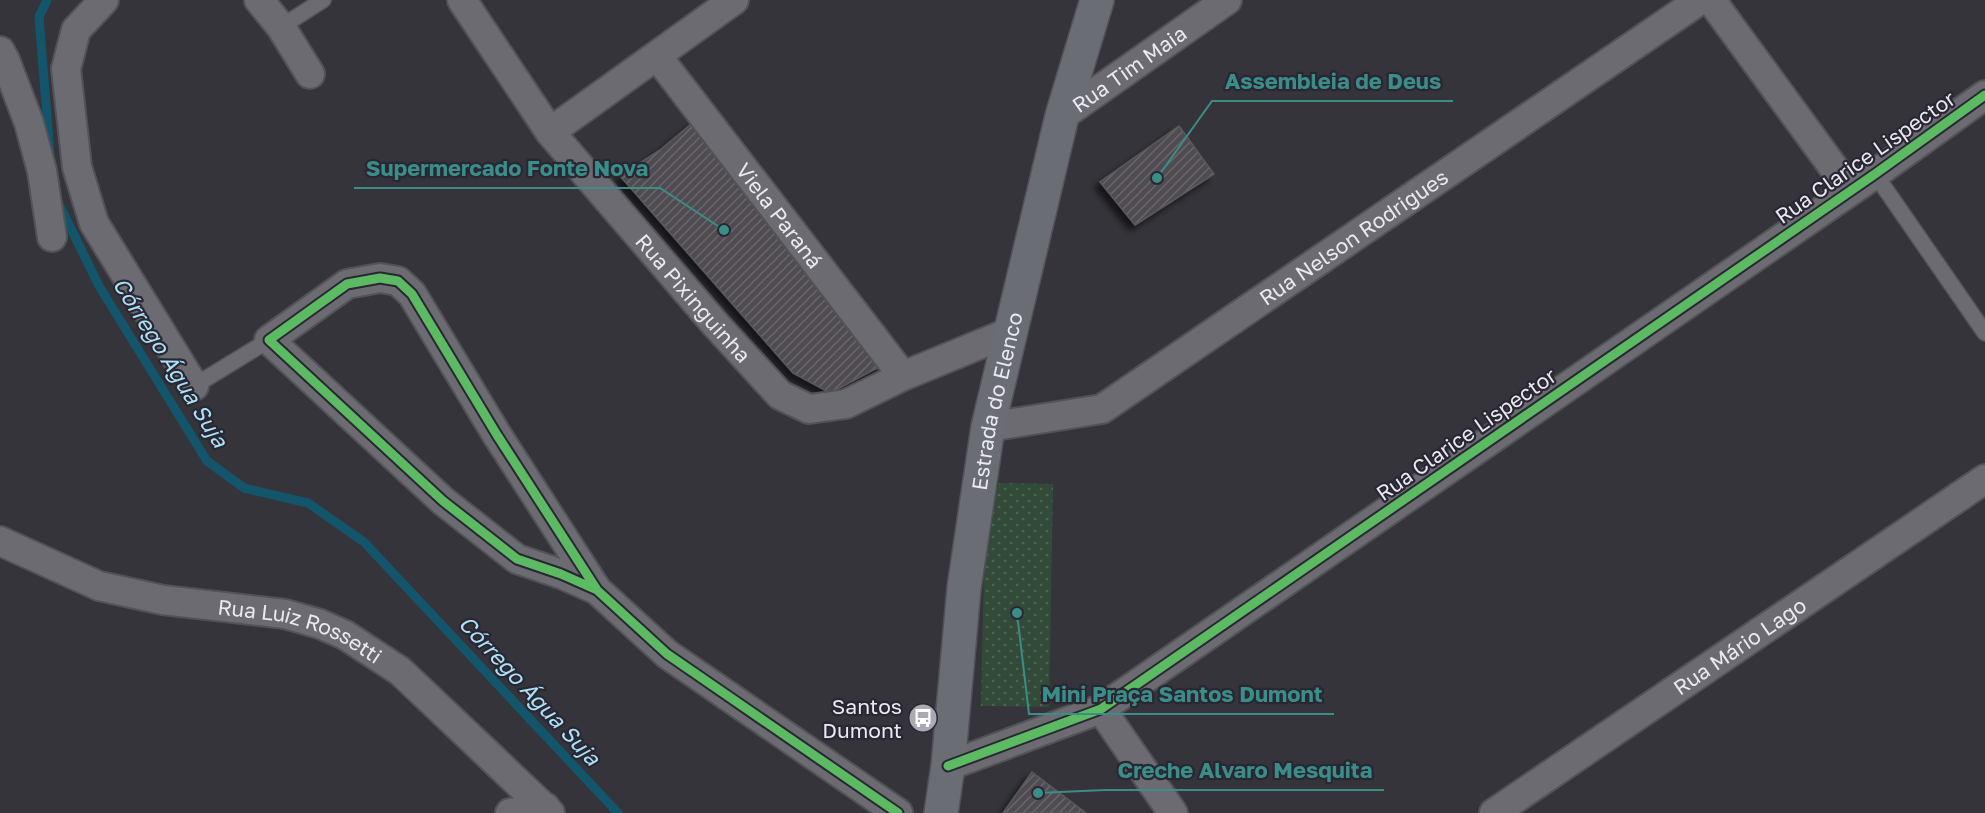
<svg xmlns="http://www.w3.org/2000/svg" width="1985" height="813" font-family="'Golos Text',sans-serif">
<style>
.grass{fill:url(#grass-dots)}
.lines{fill:none;stroke-linecap:round;stroke-linejoin:round}
.stream{stroke:#13566b;stroke-width:9}
.building{fill:url(#building-hatch);stroke:#5c585d;stroke-width:1.5;filter:url(#shadow)}
.lane-casing{stroke:#535258;stroke-width:18}
.street-casing{stroke:#535258;stroke-width:32}
.secondary-casing{stroke:#535258;stroke-width:36}
.lane{stroke:#6c6b71;stroke-width:15}
.street{stroke:#6c6b71;stroke-width:28}
.secondary{stroke:#6a6d74;stroke-width:33}
.cycleway-casing{stroke:#292733;stroke-width:13}
.cycleway{stroke:#5cba63;stroke-width:9}
.labels{text-anchor:middle;dominant-baseline:central;stroke-width:4.5;stroke-linejoin:round;paint-order:stroke}
.street-label{font-size:21px;fill:#eae9f2;stroke:#292733}
.poi-label{font-size:21px;fill:#eae9f2;stroke:#292733;text-anchor:end}
.water-label{font-size:22px;font-style:italic;fill:#abe2f8;stroke:#292733}
.leader{fill:none;stroke:#3b8d88;stroke-width:2}
.callout-dot{fill:#3b8d88;stroke:#292733;stroke-width:2}
.callout-label{font-size:22px;text-anchor:middle;font-weight:bold;fill:#3b8d88;stroke:#292733;stroke-width:4.5;stroke-linejoin:round;paint-order:stroke}
</style>
<defs>
<pattern id="grass-dots" width="8" height="8" patternUnits="userSpaceOnUse" patternTransform="scale(1.5)"><rect width="8" height="8" fill="#324a38"/><path d="M2 2h.1M6 6h.1" fill="none" stroke="#506455" stroke-width="1.8" stroke-linecap="round"/></pattern>
<pattern id="building-hatch" width="6" height="6" patternUnits="userSpaceOnUse" patternTransform="scale(1.5)"><rect width="6" height="6" fill="#4f4c51"/><path d="M-1 1l2-2M0 6l6-6M5 7l2-2" fill="none" stroke="#68666a"/></pattern>
<filter id="shadow"><feDropShadow dx="-5.5" dy="5.5" stdDeviation="3" flood-color="#0009"/></filter>
</defs>
<rect width="100%" height="100%" fill="#35343b"/>
<path class="grass" d="M999,483L1053,484L1049,707L981,706L985,520Z"/>
<g class="lines">
<path class="stream" d="M47,0L39,17L50,154
M57,200L99,286L207,461L244,488L308,503L364,542L618,813"/>
</g>
<path class="building" d="M696,120L883,365L830,393L793,373L620,176L660,150Z
M1179,126L1214,174L1135,225L1100,182Z
M1032,772L1086,813H1003Z"/>
<g class="lines">
<g class="lane-casing">
<path id="lane" d="M281,27L323,0
M1875,174L1985,333
M194,386L269,340"/>
</g>
<g class="street-casing">
<g id="street">
<path d="M104,0L76,30L66,69L77,167L94,223L194,386"/>
<path d="M259,0L281,27L310,74"/>
<path id="s1" d="M462,0L550,132L716,325L780,395L809,409L846,404L903,376L1010,332"/>
<path d="M1711,0L1850,190"/>
<path d="M0,51L5,60L29,123L42,171L52,237"/>
<path id="s2" d="M657,56L903,376"/>
<path id="s3" d="M1062,116L1227,0"/>
<path d="M550,132L734,0"/>
<path id="s4" d="M988,427L1102,409L1700,0"/>
<path id="s5" d="M0,541L99,586L163,600L285,614L320,624L345,635L400,671L550,813"/>
<path d="M597,590L497,435L412,294L398,281L380,278L347,284L269,340L443,501L517,559L561,574L597,590L667,654L898,813"/>
<path d="M1101,709L1173,813"/>
<path d="M948,766L1101,709L1875,174L1985,95"/>
<path d="M510,813L545,807"/>
<path id="s6" d="M1494,813L1985,479"/>
</g>
</g>
<g class="secondary-casing">
<g id="secondary">
<path id="s7" d="M941,813L948,766L964,588L988,427L1062,116L1097,0"/>
</g>
</g>
<use href="#lane" class="lane"/>
<use href="#street" class="street"/>
<use href="#secondary" class="secondary"/>
<g class="cycleway-casing">
<path id="cycleway" d="M597,590L497,435L412,294L398,281L380,278L347,284L269,340L443,501L517,559L561,574L597,590L667,654L898,813
M948,766L1101,709L1875,174L1985,95"/>
</g>
<use href="#cycleway" class="cycleway"/>
</g>
<defs>
<g id="bus-disc" transform="scale(1.5)"><circle r="9.5" fill="#abaab2" stroke="#292733"/><path d="M-5-6H5V4H4V6H2V4H-2V6H-4V4H-5ZM-3.5-4V0h7V-4ZM-3.5 1.2v1.5H-2V1.2ZM2 1.2v1.5H3.5V1.2Z" fill="#fff"/></g>
</defs>
<g fill-rule="evenodd">
<use href="#bus-disc" x="923" y="718"/>
</g>
<g class="labels">
<g class="street-label">
<text stroke="none"><textPath href="#s3" startOffset="82">Rua Tim Maia</textPath></text>
<text transform="translate(1865 157) rotate(-35)">Rua Clarice Lispector</text>
<text stroke="none"><textPath href="#s2" startOffset="201">Viela Paraná</textPath></text>
<text stroke="none"><textPath href="#s4" startOffset="420">Rua Nelson Rodrigues</textPath></text>
<text stroke="none"><textPath href="#s1" startOffset="378">Rua Pixinguinha</textPath></text>
<text stroke="none"><textPath href="#s7" startOffset="416">Estrada do Elenco</textPath></text>
<text transform="translate(1466 434) rotate(-35)">Rua Clarice Lispector</text>
<text stroke="none"><textPath href="#s5" startOffset="316">Rua Luiz Rossetti</textPath></text>
<text stroke="none"><textPath href="#s6" startOffset="297">Rua Mário Lago</textPath></text>
</g>
<g class="poi-label">
<text x="902" y="706">Santos<tspan x="902" dy="24">Dumont</tspan></text>
</g>
<g class="water-label">
<text transform="translate(171 362) rotate(58)">Córrego Água Suja</text>
<text transform="translate(530 690) rotate(47)">Córrego Água Suja</text>
</g>
</g>
<path class="leader" d="M1157 178L1212 101H1453M724 230L660 188H354M1017 613L1029 714H1334M1038 793L1105 790H1384"/>
<g class="callout-dot">
<circle cx="1157" cy="178" r="6"/>
<circle cx="724" cy="230" r="6"/>
<circle cx="1017" cy="613" r="6"/>
<circle cx="1038" cy="793" r="6"/>
</g>
<g class="callout-label">
<text x="1333" y="89">Assembleia de Deus</text>
<text x="507" y="176">Supermercado Fonte Nova</text>
<text x="1182" y="702">Mini Praça Santos Dumont</text>
<text x="1245" y="778">Creche Alvaro Mesquita</text>
</g>
</svg>
